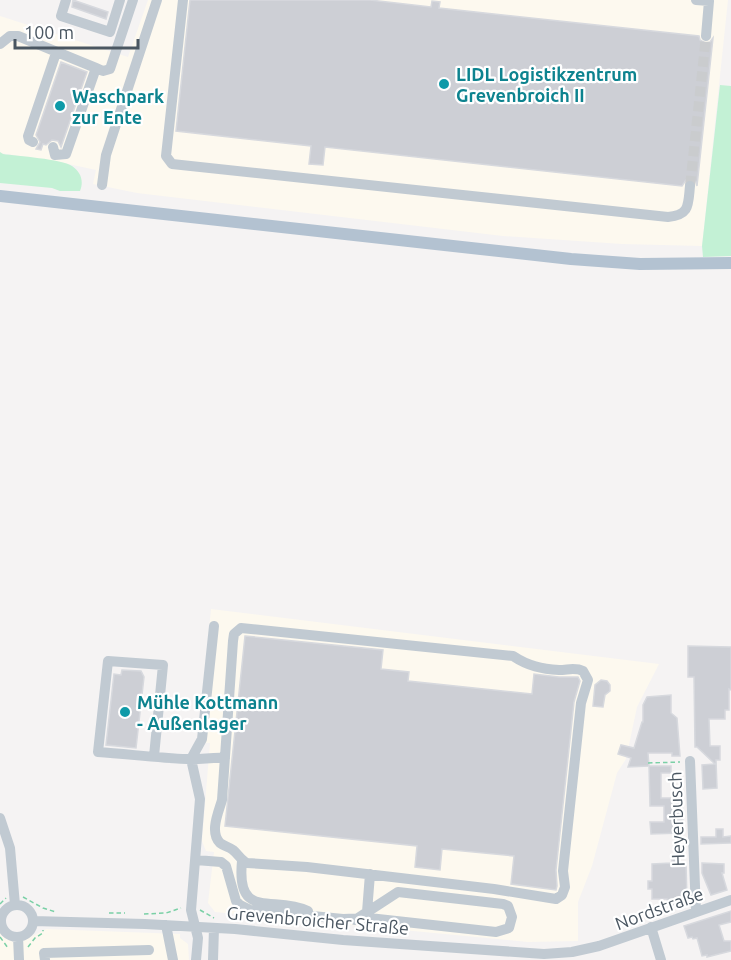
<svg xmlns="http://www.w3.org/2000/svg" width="731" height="960" font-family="Ubuntu,sans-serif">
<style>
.commercial{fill:#fdf9ef}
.green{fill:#c3f1d5}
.building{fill:#cdcfd5;stroke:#d7d9de;stroke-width:1.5}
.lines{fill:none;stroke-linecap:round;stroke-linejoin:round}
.minor-tunnel{stroke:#caccce;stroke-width:10;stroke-dasharray:10 5;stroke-linecap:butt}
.path{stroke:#7ad0a6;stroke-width:1.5;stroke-dasharray:4.5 3;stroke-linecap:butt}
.minor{stroke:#c1cad2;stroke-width:10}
.major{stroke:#b3c2d1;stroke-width:12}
.culture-dot{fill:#0f9aa8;stroke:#fff;stroke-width:2}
.labels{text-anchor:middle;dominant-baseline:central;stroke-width:4.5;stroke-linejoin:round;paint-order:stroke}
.culture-label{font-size:18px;font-weight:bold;fill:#0d838f;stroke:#fff;text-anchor:start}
.street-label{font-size:18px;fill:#4a5661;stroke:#fff}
</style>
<rect width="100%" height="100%" fill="#f5f3f3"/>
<path class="commercial" d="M148,0H728L702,246L622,244L503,236L137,193L93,184L96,170L59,162L0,153V16L128,57Z
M211,609L659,664L637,707L626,759L617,773L592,866L578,902V941L528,942L215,912L208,903L214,852L206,851L202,841L210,743L198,742Z
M46,929L180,934V938L188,944L189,960H0V930L2,936L13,942L23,941Z"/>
<path class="green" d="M720,85L731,86V256L703,257L702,246Z
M0,152L3,154C17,156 62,159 72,166C81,172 84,181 80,191H60L52,188L0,183Z"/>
<path class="building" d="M73,0L108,12L106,19L72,7Z
M190,0H370L431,7L432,1L440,2L439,8L699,36L700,40L705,43L710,42L713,38L697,186L696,182L691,179L686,180L682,186L325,147L323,165L309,164L311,146L176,131Z
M61,62L87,72L61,147L58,141L52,140L46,145L43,144L41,150L36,149L40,142L36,135Z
M245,636L383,650L381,669L409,672L408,681L532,694L534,674L559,677H578L580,681L574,702L556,870L557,886L556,890L511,884L514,856L442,849L440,870L415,867L417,846L225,826Z
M688,646L731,647V690L729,689V710H725V719H709L710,746H720V760H716L717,788L703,789L702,765L715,764L697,747H695L694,677H688Z
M122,670L141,671L144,677L136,748L106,745L114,674L121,675Z
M601,680L607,681L610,685V691L605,695L603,707L593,706L595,685Z
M671,695V713L677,718L680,756H672V753H648L649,766L628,767L631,758L618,754L621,745L634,748L642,722H643V705L647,697Z
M649,766H671V773H661V798H682L683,826H681V833L651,834L650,822H664V806H650Z
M716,829H723V837L731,836V843L701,844V837H716Z
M679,855V863H686L687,901L683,905H668L667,899H652V889H648V881H652V864L672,863V856Z
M702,863L724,864V873H722L727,890L711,895L702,873Z
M731,911V922L719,925L724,941H731V951L707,957V955L702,956L697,938L693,939L692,937L688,938L684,926Z"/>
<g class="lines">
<path class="minor-tunnel" d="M690,186L706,36"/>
<path class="path" d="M648,763L680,762
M23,897L43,908L56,912
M0,904L6,898
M200,910L214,918
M109,913H125
M144,914L166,913L181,908
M0,937L8,948
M28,947L35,938L43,933V930"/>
<path class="minor" d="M66,0L61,16L110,32L120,0
M183,0L166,156L172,164L668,217C690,215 688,205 690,186
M696,0L709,1L706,36
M0,44L10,36H18L96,68L103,71L110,69L133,0
M33,142L29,140L28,136L56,53
M53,147L55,155L66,154L96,68
M102,185L106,155L157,0
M241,628L513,656C528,666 542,669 559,670C568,670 575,667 583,671L588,680L581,703L563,871L565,887L562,895L556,899L494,889L307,867L247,863C241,860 238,854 233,850C229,847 224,846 220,843C209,832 219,811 222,800L233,641L234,634Z
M154,756L163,665L108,661L98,752C128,754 158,758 187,759C200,760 212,757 225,758
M690,761L696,911
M0,818L10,848L15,905
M196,860L221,862L226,866L236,901L240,905L250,910L343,919L369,918L496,932L509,928L512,917L508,906L503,904L398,892L355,920
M242,861C236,921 273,895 308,911
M1 921a16 16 0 1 1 32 0a16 16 0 1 1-32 0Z
M367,912L370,874
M33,921L145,924L235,929L343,940L544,954L572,952L599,946L731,900
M166,925L173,960
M651,927L661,960
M18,937L19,960
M45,960L44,953L149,950
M196,960L198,938L191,910L200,799L191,759L202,739L214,626
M213,960L214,928"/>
<path class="major" d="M0,196L571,259L640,264L731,263"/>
</g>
<g class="culture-dot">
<circle cx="444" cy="84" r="6"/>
<circle cx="60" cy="106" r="6"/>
<circle cx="125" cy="712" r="6"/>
</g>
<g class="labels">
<g class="culture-label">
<text x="456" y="74">LIDL Logistikzentrum<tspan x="456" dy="21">Grevenbroich II</tspan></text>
<text x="72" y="96">Waschpark<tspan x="72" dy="21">zur Ente</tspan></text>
<text x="137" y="702">Mühle Kottmann<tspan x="137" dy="21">- Außenlager</tspan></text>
</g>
<g class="street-label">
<text transform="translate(676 819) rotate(-92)">Heyerbusch</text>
<text transform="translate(659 908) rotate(-20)">Nordstraße</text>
<text transform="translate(318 920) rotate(5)">Grevenbroicher Straße</text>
</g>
</g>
<path d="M15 39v9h123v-9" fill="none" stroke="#4a5661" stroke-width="3"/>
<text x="24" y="39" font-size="18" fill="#4a5661" stroke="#ffffff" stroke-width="4.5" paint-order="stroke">100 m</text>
</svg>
